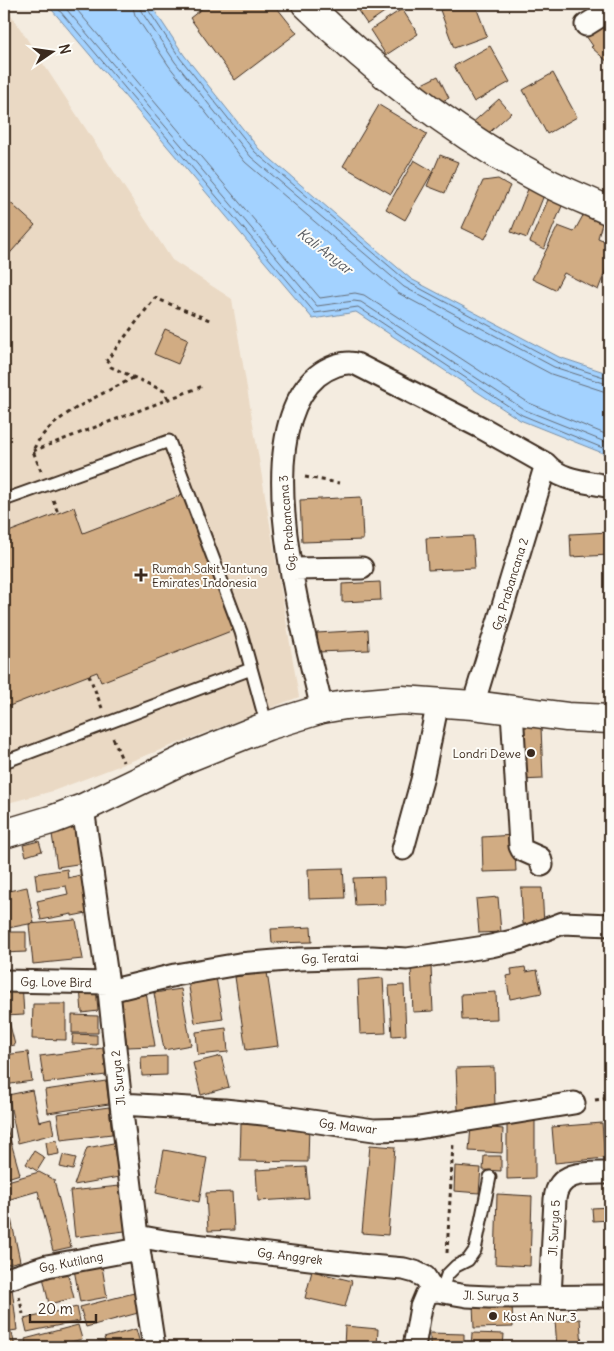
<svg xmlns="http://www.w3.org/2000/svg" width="614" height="1351" font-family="Delius,sans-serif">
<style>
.built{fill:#ead9c4}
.water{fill:#a3d2ff;stroke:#798fa5}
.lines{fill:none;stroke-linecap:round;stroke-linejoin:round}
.shore{stroke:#656d78;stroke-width:1}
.building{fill:#d1ac83;stroke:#3b2a1e}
.lane-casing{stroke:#3b2a1e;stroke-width:15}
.street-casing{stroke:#3b2a1e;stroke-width:25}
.secondary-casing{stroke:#3b2a1e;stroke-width:31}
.path{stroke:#3b2a1e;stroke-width:3;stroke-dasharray:4 4;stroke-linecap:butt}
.lane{stroke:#fdfcf7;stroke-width:11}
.street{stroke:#fdfcf7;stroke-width:21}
.secondary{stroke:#fdfcf7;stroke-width:28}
.poi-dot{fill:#3b2a1e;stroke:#fdfcf7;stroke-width:2}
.labels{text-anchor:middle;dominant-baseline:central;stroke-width:4;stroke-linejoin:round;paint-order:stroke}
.street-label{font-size:12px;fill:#3b2a1e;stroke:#fdfcf7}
.poi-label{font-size:12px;fill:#3b2a1e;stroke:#fdfcf7;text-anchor:start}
.water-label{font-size:14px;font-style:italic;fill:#5a5c62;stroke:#fdfcf7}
</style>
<rect width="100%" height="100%" fill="#f4ece0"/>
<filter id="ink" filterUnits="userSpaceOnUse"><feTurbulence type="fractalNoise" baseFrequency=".02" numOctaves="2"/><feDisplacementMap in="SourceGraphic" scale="10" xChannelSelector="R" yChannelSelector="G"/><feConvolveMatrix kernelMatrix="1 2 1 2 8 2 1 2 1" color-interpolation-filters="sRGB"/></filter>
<g filter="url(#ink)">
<path class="built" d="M4,4L172,260L232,299L299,697L53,791L4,804Z"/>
<path class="water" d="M47,4H150L184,55L259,149L411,279L559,357L610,374V456L520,420L356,312L313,319Z"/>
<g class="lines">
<path class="shore" d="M54,4L315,313L358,307L522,415L610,451
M62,4L317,306L354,301L361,302L525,410L610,444
M72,4L320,298L355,293L364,295L529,403L610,436
M132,4L135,15L169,66L245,162L398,293L551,374L603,391L610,392
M140,4L141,11L175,62L251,157L404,287L554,367L610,385
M146,4L147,8L180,58L255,152L408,282L557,362L610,379"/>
</g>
<path class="building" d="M208,4H274L297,33L235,80L190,18Z
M355,4H396L367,24L354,5Z
M458,4H475L487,36L454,48L440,10Z
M402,9L418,34L386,55L370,30Z
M610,16V64L591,47L593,46L586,36Z
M490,46L510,82L474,102L454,66Z
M553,73L577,117L547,134L523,90Z
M438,76L449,98L433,105L422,84Z
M499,99L511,113L482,139L470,125Z
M379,105L427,134L391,194L343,166Z
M440,155L458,162L445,193L427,186Z
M414,160L433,171L405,220L386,209Z
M498,179L510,186L485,239L462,228L483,181Z
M530,184L546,190L527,238L511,232Z
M553,188L567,194L544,249L530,242Z
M4,197L35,225L4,260Z
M586,210L604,216L598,238L610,243V259L598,290L564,273L555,290L532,279L558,226L574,232Z
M165,329L188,339L178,364L154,354Z
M184,494L236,629L101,682L97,672L4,708V527L6,533L74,507L83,533Z
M361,497L363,540L302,542L300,500Z
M610,532V555L571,557L570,534Z
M473,536L475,568L428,570L426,538Z
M380,582L381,600L342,602V584Z
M368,630L369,650L318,652L317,633Z
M610,663V695L607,696L606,664Z
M541,726L543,779L520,780L518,727Z
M78,824L84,863L57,867L51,828Z
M514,835L516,871L483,872L482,837Z
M39,841L42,851L26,856L23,845Z
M343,868L345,898L309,899L308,869Z
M67,869L68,878L84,874L92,912L72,916V914L41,920L37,901L68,894L66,886L37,890L35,874Z
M384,877L385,904L355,905L353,878Z
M27,887L34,923L8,928L4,902V892Z
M521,888H542L544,924H523Z
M498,897L501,932L479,933L476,899Z
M76,920L83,959L33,964L29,924Z
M311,927L312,942L272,943L271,929Z
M4,932H26V952L4,953Z
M431,967L433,1011L413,1012L411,968Z
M525,967L526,972L537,970L542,993L510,999L506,976L512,975L511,969Z
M267,972L278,1046L246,1050L235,977Z
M216,977L223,1019L195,1023L188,981Z
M383,978L386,1033L360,1034L358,980Z
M22,982L24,1015L4,1016V983Z
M404,985L406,1035L392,1036L389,986Z
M96,986L98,1011L82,1013L80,987Z
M145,986L155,1046L127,1047L120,993Z
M181,989L191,1045L164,1050L154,993Z
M496,992L497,1019L462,1020L461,994Z
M33,1004H66V1040L32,1039Z
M72,1015L98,1016V1033H72Z
M4,1020L9,1021L15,1045L4,1047Z
M226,1028L228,1052L198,1055L196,1032Z
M73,1034L97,1035V1045L72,1044Z
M103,1048L106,1075L44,1083L40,1056Z
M28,1052L32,1081L4,1085V1055Z
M167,1056V1075L142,1076L141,1057Z
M221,1056L229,1087L201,1095L193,1063Z
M494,1067L495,1109L458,1110L456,1068Z
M106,1081L109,1104L48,1113L45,1090Z
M32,1090L39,1122L51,1119L54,1134L18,1143L8,1095Z
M109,1107L112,1134L61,1140L57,1114Z
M4,1118L20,1174L4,1179Z
M535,1120V1178L507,1179V1121Z
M602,1123L605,1158L555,1163L552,1127Z
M241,1124L309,1125L308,1162L240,1161Z
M471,1126L503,1129L502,1153L469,1151Z
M57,1140L59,1154L48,1156L46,1142Z
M113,1143L119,1177L74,1185L87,1148Z
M370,1145L395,1147L388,1235L362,1233Z
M164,1150L207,1158L199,1202L156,1193Z
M34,1151L45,1158L37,1171L26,1164Z
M63,1155L76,1158L73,1170L60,1167Z
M484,1156H501V1171L483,1170Z
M455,1166L481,1168L479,1193L454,1191Z
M306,1167L309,1198L258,1201L256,1170Z
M39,1172L54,1180L71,1247L53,1251L38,1191L7,1200L20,1261L4,1265V1182Z
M120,1186L125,1231L75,1237L70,1191Z
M232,1192L234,1230L208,1231L206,1193Z
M497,1194L532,1196L530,1266L495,1264Z
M610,1207V1220L593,1221L592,1208Z
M101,1260L107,1297L80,1302L73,1264Z
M67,1271L74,1298L49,1304L43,1277Z
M312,1271L352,1281L345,1307L305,1298Z
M12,1288L17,1330L4,1332V1289Z
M134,1293L138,1313L86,1327L80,1307Z
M473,1304H512L513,1327L474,1328Z
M77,1307L80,1321L27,1332L24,1319Z
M580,1319L582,1347H557L555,1321Z
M78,1325L82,1339L53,1347H27L25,1339Z
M345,1326L378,1329L377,1347H344Z
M136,1329L141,1347H107L104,1338Z
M12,1333L15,1347H4V1335Z
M430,1333L464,1334V1347H430Z
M472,1333L504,1334L503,1347H471Z"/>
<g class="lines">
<g class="lane-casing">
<path id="lane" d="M4,500L169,441L241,632L267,726
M4,762L251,669
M441,1292L447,1275L456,1266L468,1260L475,1250L490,1177"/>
</g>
<g class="street-casing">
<path id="street" d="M586,25L610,10
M291,569L362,568
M473,705L546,464
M322,709C304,630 246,437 317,376C327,368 344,360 356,364L482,428L546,464C562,482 588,481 610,487
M512,711L520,846L522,850L540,858L542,865
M83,808L109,991L121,1104L137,1236L154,1347
M403,849L422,780L438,702
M4,981L108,983
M109,991L175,975L239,964L299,959L372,957L407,959L491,946L517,940L563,923L610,925
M121,1104L224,1110L263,1114L374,1130L412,1129L574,1103
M137,1236L170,1242L359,1265L404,1269L415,1272L425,1277L430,1285L432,1292
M4,1280L47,1266L139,1249
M550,1297L555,1199C558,1170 588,1173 610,1173
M414,1347L421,1307L426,1295L429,1292L437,1291L467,1296L489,1297L610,1296"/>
</g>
<g class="secondary-casing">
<path id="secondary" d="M306,4C377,73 456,135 544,181C565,192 588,201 610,211
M4,834L54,819L83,808L187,758L267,726L322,709L345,705L402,700L473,705L567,717L610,719"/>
</g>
<path class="path" d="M168,399L164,391L111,367L107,360L155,298L212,321
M33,451L203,386
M41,471L33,451C46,417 103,394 135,377
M305,477L339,483
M53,500L58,513
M89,675L102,708
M113,738L123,762
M595,1100L610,1098
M447,1253L453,1144
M19,1296L23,1314"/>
<use href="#lane" class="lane"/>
<use href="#street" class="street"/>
<use href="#secondary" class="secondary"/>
</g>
</g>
<g class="poi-dot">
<path d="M138.5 567.5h5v5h5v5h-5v5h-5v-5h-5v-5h5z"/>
<circle cx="531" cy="753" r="5"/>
<circle cx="493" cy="1316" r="5"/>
</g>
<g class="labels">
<g class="street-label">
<text transform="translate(287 523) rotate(-95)">Gg. Prabancana 3</text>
<text transform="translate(510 584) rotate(-73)">Gg. Prabancana 2</text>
<text transform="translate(330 958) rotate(-2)">Gg. Teratai</text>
<text transform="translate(56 982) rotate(1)">Gg. Love Bird</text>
<text transform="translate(118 1078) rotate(-96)">Jl. Surya 2</text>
<text transform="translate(348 1126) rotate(7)">Gg. Mawar</text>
<text transform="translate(554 1228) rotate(-87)">Jl. Surya 5</text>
<text transform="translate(290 1256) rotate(7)">Gg. Anggrek</text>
<text transform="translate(71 1262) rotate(-11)">Gg. Kutilang</text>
<text transform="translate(491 1296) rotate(2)">Jl. Surya 3</text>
</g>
<g class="poi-label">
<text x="152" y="568">Rumah Sakit Jantung<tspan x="152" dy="14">Emirates Indonesia</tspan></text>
<text x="521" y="753" text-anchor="end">Londri Dewe</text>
<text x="503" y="1316">Kost An Nur 3</text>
</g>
<g class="water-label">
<text transform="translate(325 251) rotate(38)">Kali Anyar</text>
</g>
</g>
<rect width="614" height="1351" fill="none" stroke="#fdfcf7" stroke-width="20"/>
<rect x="10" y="10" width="594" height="1331" fill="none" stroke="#3b2a1e" stroke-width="2" filter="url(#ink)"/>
<g transform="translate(52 52) rotate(77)" stroke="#fdfcf7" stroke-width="4" paint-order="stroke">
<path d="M0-4L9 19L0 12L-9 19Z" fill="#3b2a1e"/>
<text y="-8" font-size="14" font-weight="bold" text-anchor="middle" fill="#3b2a1e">N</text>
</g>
<path d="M30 1314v8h66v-8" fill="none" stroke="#3b2a1e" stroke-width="2.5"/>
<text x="38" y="1314" font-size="15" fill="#3b2a1e" stroke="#fdfcf7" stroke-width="4" paint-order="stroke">20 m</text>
</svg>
